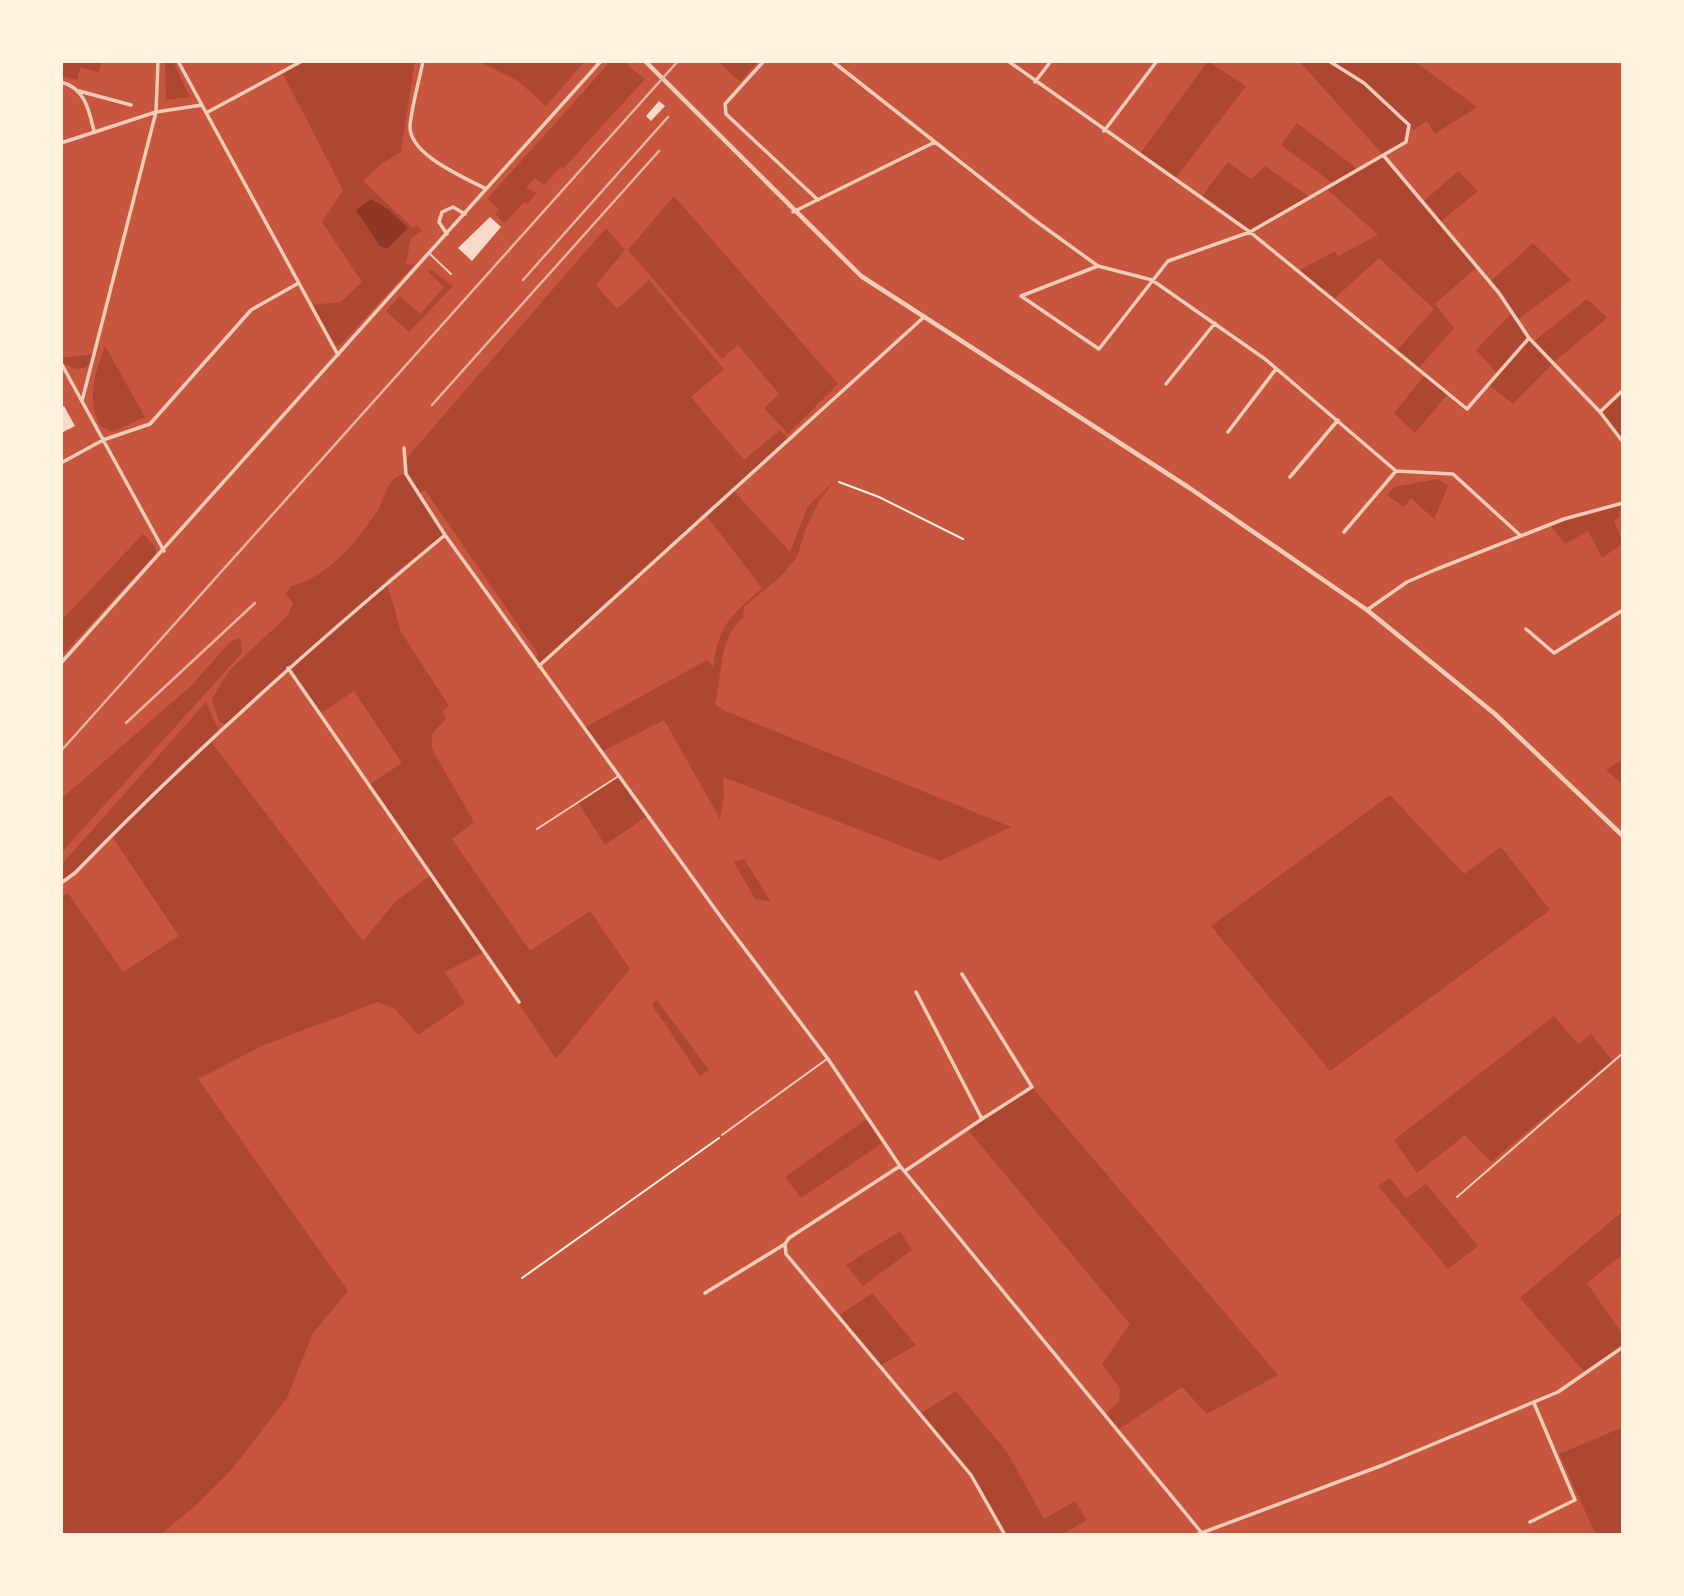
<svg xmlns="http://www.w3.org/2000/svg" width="1684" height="1596" font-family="'Exo 2',sans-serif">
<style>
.green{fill:#ae4732}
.water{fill:#8f3625}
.building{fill:#f7dbc8}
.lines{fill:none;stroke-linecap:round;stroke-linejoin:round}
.path{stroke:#fff3e0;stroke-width:2}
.service{stroke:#f1ccb7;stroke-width:2}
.minor{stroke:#f1ccb7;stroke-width:3.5}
.tertiary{stroke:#f1ccb7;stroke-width:4.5}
.rail{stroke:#e9b49f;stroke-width:2.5}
</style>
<rect width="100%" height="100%" fill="#c8553d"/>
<path class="green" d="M61,61H102L99,72L80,68L77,80L61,76Z
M165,61H173L190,97L166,100Z
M302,61H415L401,152L381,164L363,181L412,227L418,226L422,231L411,238L406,264L414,265L339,346L332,344L310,305L341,302L362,282L322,222L343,190L282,72Z
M478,61H585L546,106L518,81Z
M611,61H628V66L645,79L563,169L560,167L544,185L535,178L526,188L537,193L527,204L524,202L505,223L495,214L499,209L487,199Z
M718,61H758L740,82Z
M1208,61L1246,86L1175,179L1139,155Z
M1299,61H1414L1477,107L1435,134L1427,121L1413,130L1410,126L1406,142L1384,156L1423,202L1458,171L1478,191L1440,222L1477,267L1435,304L1454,328L1418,369L1396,351L1434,309L1379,258L1333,300L1298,271L1335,251L1338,256L1378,235L1327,189L1334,184L1281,145L1297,123L1359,170L1384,156Z
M1228,162L1251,179L1265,166L1311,198L1250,232L1201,197Z
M674,196L838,384L788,434L764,408L779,394L738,345L722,359L628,250Z
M606,228L625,250L596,285L617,309L649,280L724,369L691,397L744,460L780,430L788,439L733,490L790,552L808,506L834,481L819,501L806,528L797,557L780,577L744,607L743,618C718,638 723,674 715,704L723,710L1011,827L940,861L723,777L724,796L720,819L664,720L601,752L584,728L707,660L713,667C720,622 730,617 762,588L706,515L539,666L535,660L538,654L425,490L419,494L445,535L386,580L401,632L449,706L443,711L446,719L432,734V749L474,822L452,839L530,951L590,911L630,969L556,1059L484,952L445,972L465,1003L418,1035L395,1009L378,1002L264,1045L198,1079L348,1291L313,1333L287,1398L232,1469L195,1506L160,1535H61V897L68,893L123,972L179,936L111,835L61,883V865L206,702L219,731L210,740L363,941L395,902L431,875L369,785L402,763L354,691L320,714L288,668L226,725L219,722L212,699L229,671L288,615L293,603L285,594L291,586C328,577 357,542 377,511C386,497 386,476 406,474L405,460Z
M1533,243L1571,280L1517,320L1533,342L1587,299L1623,332L1607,318L1554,362L1513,404L1488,384L1497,373L1476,350L1512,313L1490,282Z
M430,269L453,286L409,332L386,311L400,296L420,314L444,287L428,272Z
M105,346L145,417L112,432L100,426C86,397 95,375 105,346Z
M93,354C89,374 74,371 61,361V358Z
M1425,375L1448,394L1415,433L1394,413Z
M1623,390V442L1600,412Z
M1438,479L1448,486L1434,519L1411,498L1404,507L1387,495L1394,487Z
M1620,504L1619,517L1614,521L1623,543L1602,558L1588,531L1565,544L1550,525Z
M142,535H145L156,549V554L61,656V621Z
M238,638L241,640L242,653L61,853V799L191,686L229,643Z
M1623,759V784L1606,770Z
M618,776L647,816L605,845L578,802Z
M1390,795L1464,874L1501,847L1550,910L1330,1071L1211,926Z
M744,859L771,902L755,899L734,862Z
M656,999L709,1070L700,1076L652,1005Z
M1554,1016L1578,1044L1591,1034L1612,1060L1491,1162L1465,1135L1417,1173L1394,1140Z
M1032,1087L1278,1375L1207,1414L1182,1387L1118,1430L1105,1414L1119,1402L1120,1389L1102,1364L1130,1324L967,1129Z
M868,1118L884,1142L801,1198L785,1177Z
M1390,1178L1406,1198L1426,1184L1478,1246L1448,1269L1378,1186Z
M1623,1211V1254L1587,1283L1623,1335V1363L1619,1351L1586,1374L1520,1298Z
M900,1231L912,1250L863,1286L846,1265Z
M872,1293L916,1345L879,1366L838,1316Z
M956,1391L1007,1452L1044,1519L1075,1501L1087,1520L1061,1535H1005L971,1475L920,1414Z
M1623,1427V1535H1596L1559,1454Z"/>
<path class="water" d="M371,199L388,209L408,228L387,249L380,246L356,210Z"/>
<path class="building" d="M659,101L665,106L651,121L646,116Z
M490,217L501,227L472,261L458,248Z
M64,406L75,426L61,433V408Z"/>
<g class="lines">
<path class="path" d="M839,482L879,497L963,539
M522,1278L719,1138"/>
<path class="service" d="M430,254L451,274
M537,829L617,777
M722,1135L827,1059
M1457,1197L1623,1053"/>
<path class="minor" d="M178,61L338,355
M423,61C419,82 412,105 410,126C409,155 464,177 486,189
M764,61L725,104L726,114L818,200
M832,61L1033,219L1098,266L1152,280L1265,359L1396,471L1453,474L1521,536
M1008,61L1250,232L1467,409L1529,338
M61,82C85,88 89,110 94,131
M1035,82L1051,61
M79,91L131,105
M206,113L302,61
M1104,131L1157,61
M61,143L156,112L202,105
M1384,156L1499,293L1529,338L1600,412L1623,442
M793,212L935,142
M447,234L439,222L442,212L453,207L465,214
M1098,266L1021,296L1099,349L1168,261L1250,232L1406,142L1409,125L1364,83L1329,61
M61,363L164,551
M1166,384L1215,323
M82,401L156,112L158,61
M1600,412L1623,390
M1228,432L1276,369
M404,448L406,474L445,535L723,920L828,1059L900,1166L1201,1532
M61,463L103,440L150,424L251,310L297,284
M1290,477L1338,420
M1344,532L1396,471
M1367,610L1407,582L1437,569L1564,519L1623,503
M1526,629L1554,653L1623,610
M61,663L601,61
M539,666L924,317
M288,668L519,1002
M61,883L75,873C191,753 316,642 445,535
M962,974L1032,1087L982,1119
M900,1166L789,1238L785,1244L786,1254L971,1475L1005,1535
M905,1171L982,1119L916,992
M705,1293L785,1244
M1530,1522L1575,1500L1534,1403
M1196,1535L1383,1465L1558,1392L1623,1347"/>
<path class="tertiary" d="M645,61L861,276L1188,487L1367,610L1495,714L1623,836"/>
<path class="rail" d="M523,280L668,117
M432,405L659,151
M126,723L255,603
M61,751L678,61"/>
</g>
<rect width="1684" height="1596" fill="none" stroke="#fff3e0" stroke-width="126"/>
</svg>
